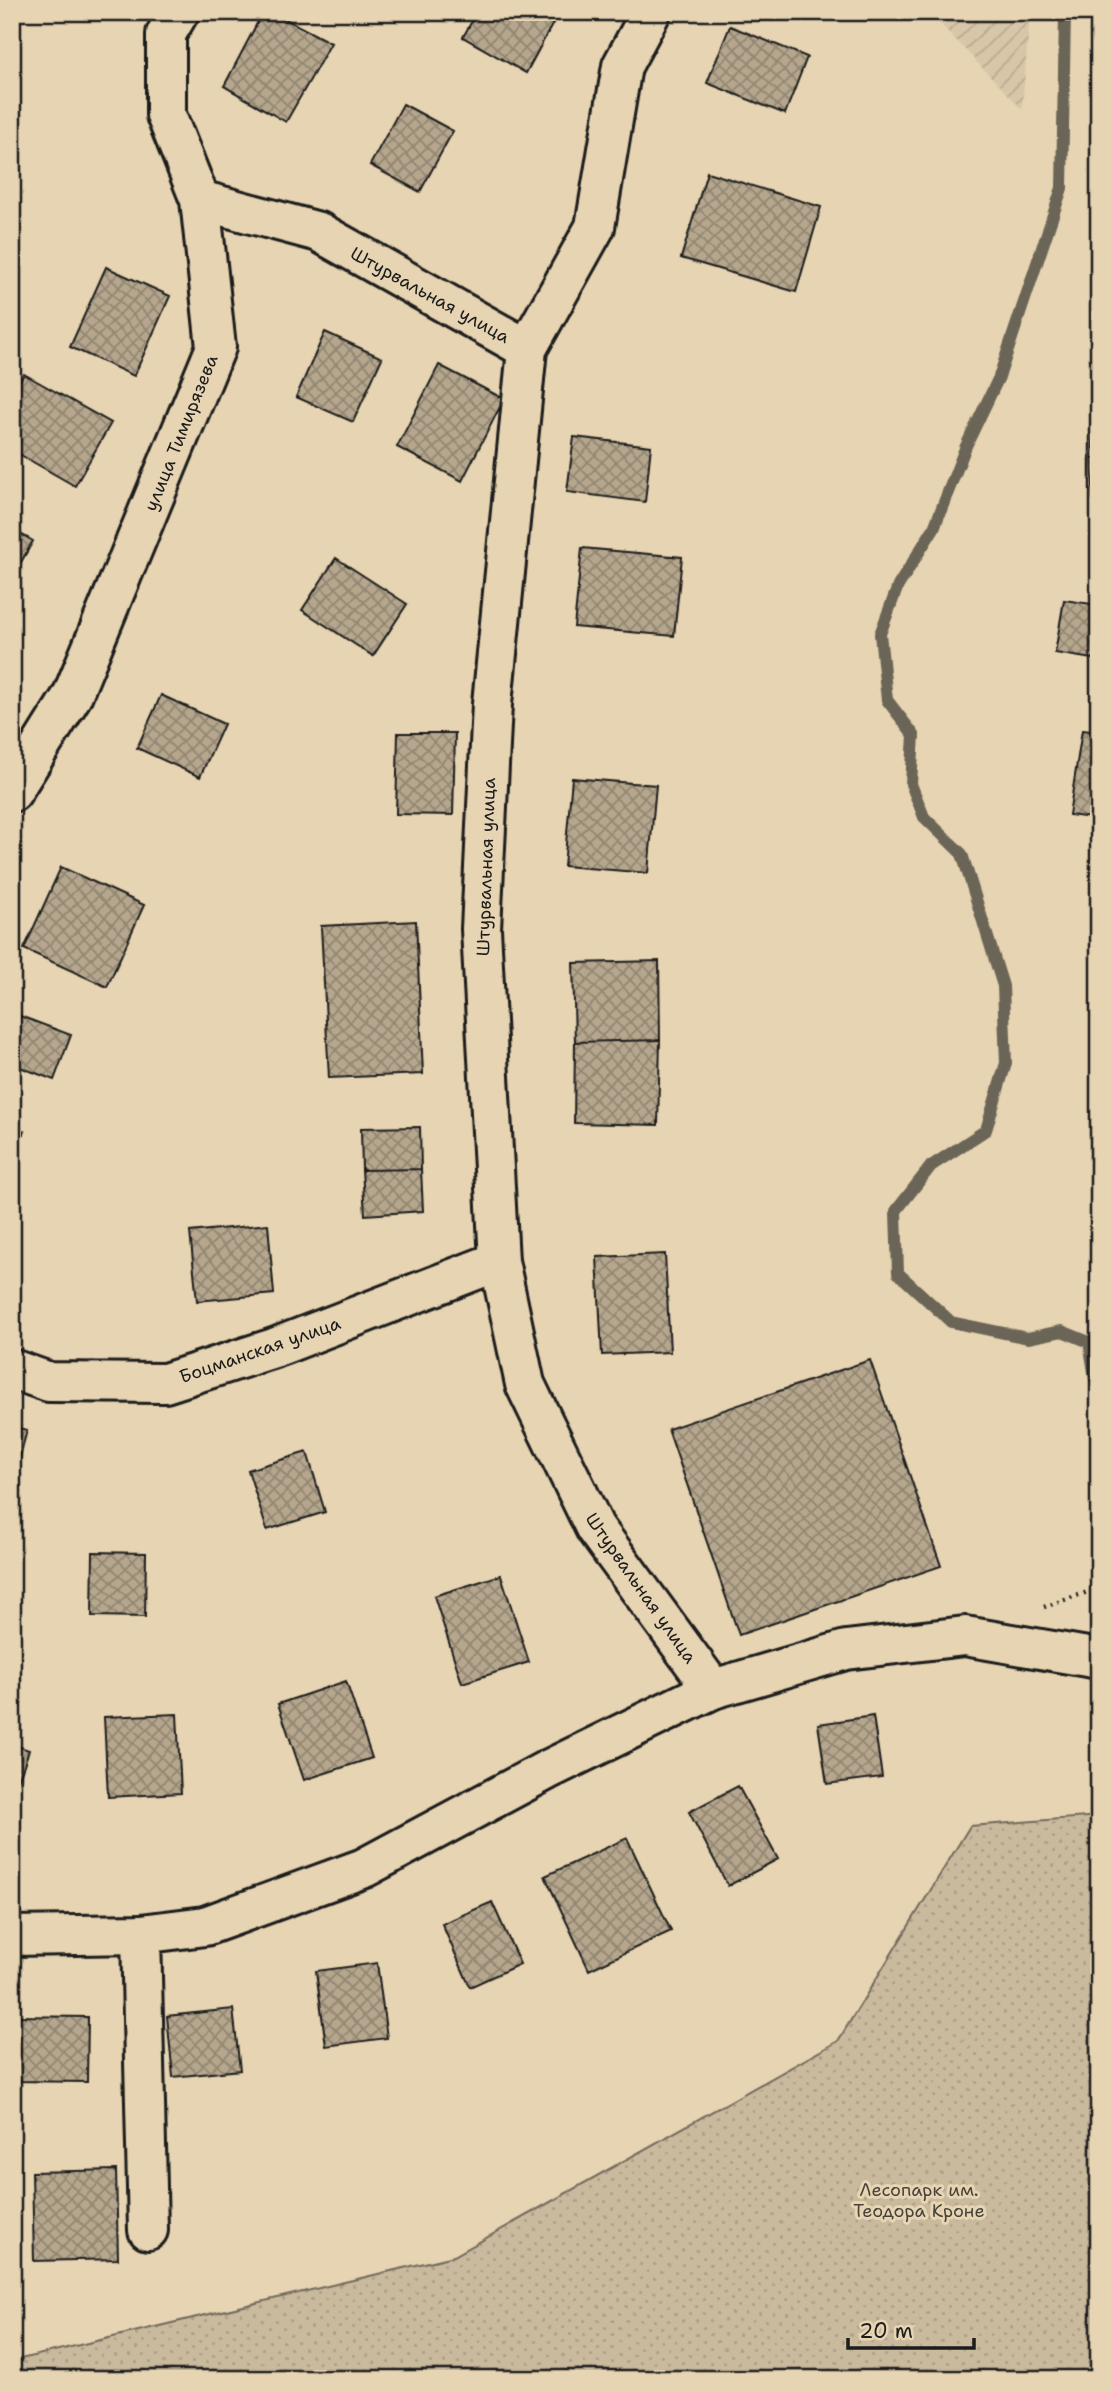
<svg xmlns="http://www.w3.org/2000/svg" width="1111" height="2391" font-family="'Shantell Sans',sans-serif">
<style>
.industrial{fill:url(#industrial-furrows)}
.park{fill:url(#park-dots);stroke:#726a5c;stroke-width:2}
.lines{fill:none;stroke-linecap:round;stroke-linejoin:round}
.stream{stroke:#6b6557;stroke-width:12}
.building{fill:url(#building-cross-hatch);stroke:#1c1c1c;stroke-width:2}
.minor-casing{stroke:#1c1c1c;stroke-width:44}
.major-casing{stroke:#1c1c1c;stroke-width:44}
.path{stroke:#1c1c1c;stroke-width:4.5;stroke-dasharray:2 5;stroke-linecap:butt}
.minor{stroke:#e6d4b2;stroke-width:38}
.major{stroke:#e6d4b2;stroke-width:38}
.labels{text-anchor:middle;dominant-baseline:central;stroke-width:6;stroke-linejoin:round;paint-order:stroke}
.street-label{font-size:18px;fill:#1c1c1c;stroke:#e6d4b2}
.park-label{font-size:18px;fill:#47433c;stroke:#e6d4b2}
</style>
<defs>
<pattern id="industrial-furrows" width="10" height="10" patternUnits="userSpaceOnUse" patternTransform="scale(1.75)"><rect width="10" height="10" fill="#d7c6a7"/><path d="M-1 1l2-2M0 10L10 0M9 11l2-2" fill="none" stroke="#b8aa8f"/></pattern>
<pattern id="park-dots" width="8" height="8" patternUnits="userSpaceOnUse" patternTransform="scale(1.75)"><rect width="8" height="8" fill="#c9b99d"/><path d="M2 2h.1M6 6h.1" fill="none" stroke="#ac9e87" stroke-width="1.8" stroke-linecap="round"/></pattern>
<pattern id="building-cross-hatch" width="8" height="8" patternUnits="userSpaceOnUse" patternTransform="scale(1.75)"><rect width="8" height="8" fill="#b5a68d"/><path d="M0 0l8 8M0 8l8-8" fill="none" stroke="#928672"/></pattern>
</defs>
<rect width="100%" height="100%" fill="#e6d4b2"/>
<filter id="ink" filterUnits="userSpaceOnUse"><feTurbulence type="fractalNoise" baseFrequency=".0143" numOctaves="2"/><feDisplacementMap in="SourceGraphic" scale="14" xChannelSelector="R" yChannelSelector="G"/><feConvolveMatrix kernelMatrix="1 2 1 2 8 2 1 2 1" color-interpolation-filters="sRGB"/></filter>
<g filter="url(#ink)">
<path class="industrial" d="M929,12H1030L1022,109Z"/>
<path class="park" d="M1099,1816V2379H12V2361L454,2256L838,2041L970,1826Z"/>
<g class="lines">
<path class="stream" d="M1065,12L1062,188L999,377L966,446L934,528L898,586L880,634L887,700L914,735L911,784L924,817L962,854L1003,986L1006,1063L986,1130L931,1166L896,1211L898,1273L951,1322L1028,1338L1062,1331L1089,1342L1095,1378L1099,1382"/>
</g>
<path class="building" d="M263,12H272L331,43L286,122L224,86Z
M477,12H559L526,73L463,37Z
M730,26L807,57L785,114L707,83Z
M403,104L453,131L420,192L370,165Z
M707,172L821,207L796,292L681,258Z
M106,267L170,296L134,376L70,347Z
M1095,283H1099V326H1094Z
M1094,326H1099V369H1094Z
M325,332L382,358L353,422L296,397Z
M439,365L504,399L462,481L397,447Z
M1094,369H1099V415H1093Z
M24,374L111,423L75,486L12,450V393Z
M1093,415H1099V458H1092Z
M574,437L651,446L645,502L567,492Z
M1092,458H1099V499H1093Z
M12,529L33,541L12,578Z
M582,548L682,557L674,636L574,627Z
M336,558L407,604L373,656L302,610Z
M1064,600L1099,605V660L1055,653Z
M161,695L224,724L200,777L137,748Z
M1082,730L1099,732V819L1069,815Z
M398,733H455L453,815L396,814Z
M572,778L656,785L648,873L564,866Z
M61,867L144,905L107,987L24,949Z
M416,921L423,1074L329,1078L321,926Z
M659,961L660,1040L575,1042L573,963Z
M12,1013L71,1035L54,1080L12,1064Z
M660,1040L658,1125L574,1123L575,1042Z
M12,1127L24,1131L12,1163Z
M420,1127L421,1169L362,1170L361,1128Z
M421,1169L423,1211L365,1215L362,1170Z
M268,1224L274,1294L197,1301L190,1232Z
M665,1254L670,1352L602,1355L597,1257Z
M870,1360L941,1566L739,1635L668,1429Z
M12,1426L27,1430L12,1487Z
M307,1452L325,1512L267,1530L248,1470Z
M93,1552L146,1553L145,1617L92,1616Z
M501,1575L529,1662L462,1683L434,1596Z
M346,1681L372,1758L304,1780L278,1704Z
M177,1714L181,1793L108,1797L104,1717Z
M873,1716L882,1777L827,1784L818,1724Z
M12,1744L29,1750L12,1799Z
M738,1786L778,1859L728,1886L689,1812Z
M627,1838L671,1931L589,1970L545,1876Z
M492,1902L520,1964L470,1987L442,1924Z
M377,1963L387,2038L326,2046L316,1971Z
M233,2009L240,2070L173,2077L167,2016Z
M12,2016L88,2017L87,2082L12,2081Z
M116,2170L118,2259L34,2261L32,2172Z"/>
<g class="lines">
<g class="minor-casing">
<path id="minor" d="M651,12L622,66L595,227L527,349L492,704L481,929L499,1261L525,1384L595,1528L713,1689
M200,200L319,232L527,349
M12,792L72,696L216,347L200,200L166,115V34L179,12
M12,1369L49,1382L165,1383L274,1348L499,1261
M141,1934L148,2230"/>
</g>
<g class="major-casing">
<path id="major" d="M12,1936L141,1934L205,1926L364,1868L547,1770L713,1689L846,1650L965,1636L1099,1659"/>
</g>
<path class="path" d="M1044,1607L1099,1588"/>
<use href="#minor" class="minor"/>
<use href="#major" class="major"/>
</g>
</g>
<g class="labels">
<g class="street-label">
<text transform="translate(430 295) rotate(29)">Штурвальная улица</text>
<text transform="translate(181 433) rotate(-68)">улица Тимирязева</text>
<text transform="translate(486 867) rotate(-88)">Штурвальная улица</text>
<text transform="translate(260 1350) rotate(-19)">Боцманская улица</text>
<text transform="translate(641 1588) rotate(55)">Штурвальная улица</text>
</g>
<g class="park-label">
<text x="919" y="2190">Лесопарк им.<tspan x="919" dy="21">Теодора Кроне</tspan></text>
</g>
</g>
<rect width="1111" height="2391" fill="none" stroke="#e6d4b2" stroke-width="42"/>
<rect x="21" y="21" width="1069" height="2349" fill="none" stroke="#1c1c1c" stroke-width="2.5" filter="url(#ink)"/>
<path d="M848 2338v10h126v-10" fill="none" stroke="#1c1c1c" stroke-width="3.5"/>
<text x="859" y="2338" font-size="21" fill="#1c1c1c" stroke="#e6d4b2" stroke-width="5" paint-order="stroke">20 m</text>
</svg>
